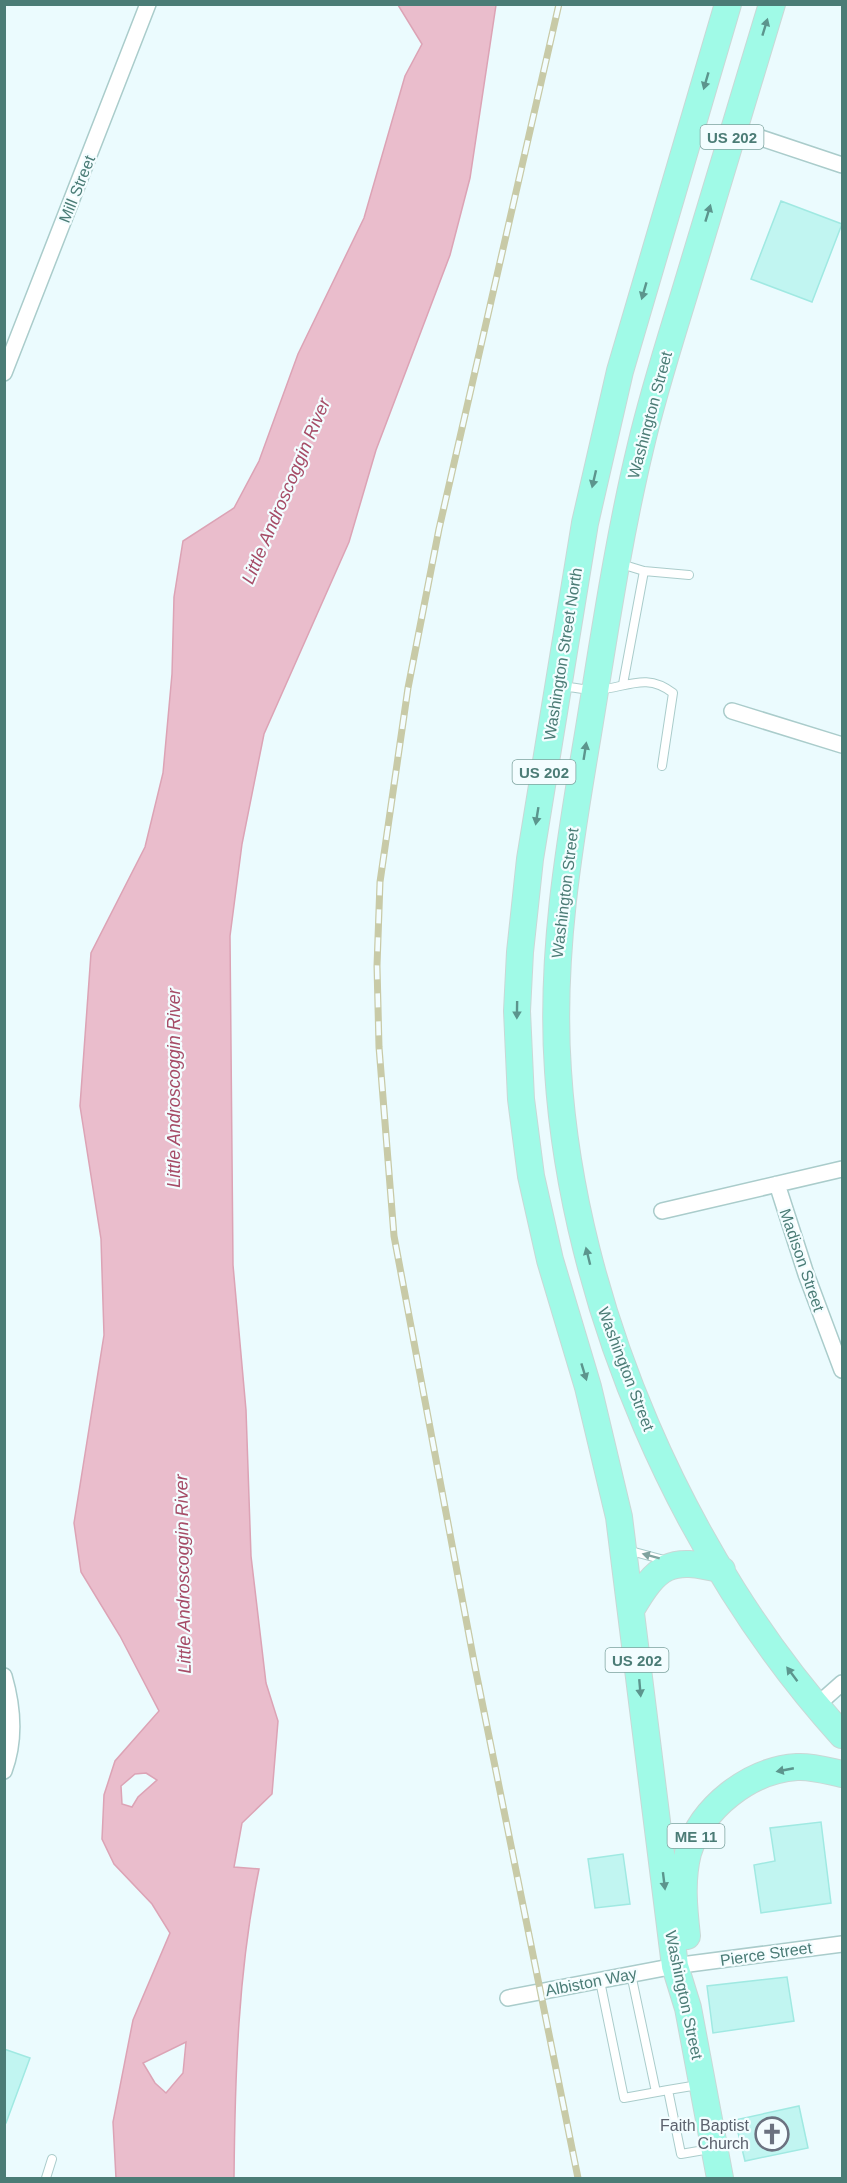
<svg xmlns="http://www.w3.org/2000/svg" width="847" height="2183" font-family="Arial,sans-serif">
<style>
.water{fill:#eabdcc;stroke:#dca3b5;stroke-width:1.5;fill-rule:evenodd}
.building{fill:#c1f5f1;stroke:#a0e9e2;stroke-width:1.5}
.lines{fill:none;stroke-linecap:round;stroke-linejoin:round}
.lane-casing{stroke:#aacccb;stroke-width:10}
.street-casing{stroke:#aacccb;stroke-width:18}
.highway-casing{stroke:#c9d8d6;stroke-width:28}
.lane{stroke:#fff;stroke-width:8}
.street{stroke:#fff;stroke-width:15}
.highway{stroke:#a0fae7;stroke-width:26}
.rail-casing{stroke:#c8caa7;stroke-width:7}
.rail{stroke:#f3fdff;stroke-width:4.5;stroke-dasharray:14;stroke-linecap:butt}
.oneway{fill:#5c958d}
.oneway2{fill:#81a39f}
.labels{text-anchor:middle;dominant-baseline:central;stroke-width:4.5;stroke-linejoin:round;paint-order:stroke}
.shield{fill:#f3fdff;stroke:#7da39f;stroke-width:1.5}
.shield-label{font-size:15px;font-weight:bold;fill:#4b7c76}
.street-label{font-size:16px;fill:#4b7c76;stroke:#f3fdff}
.worship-label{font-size:16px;fill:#5b616d;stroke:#f3fdff;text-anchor:end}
.water-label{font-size:18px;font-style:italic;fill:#a64c67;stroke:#f3fdff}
</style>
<rect width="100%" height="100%" fill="#ebfbfe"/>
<path class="water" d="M398,5H496L470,178L450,255L376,450L349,542L264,734L242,844L230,936L233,1265L246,1410L251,1556L266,1683L278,1721L272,1794L242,1823L234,1867L259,1869C238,1971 235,2074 234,2178H116L113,2122L133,2020L170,1933L152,1904L114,1864L102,1839L104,1795L115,1761L159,1711L120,1636L81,1572L74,1523L104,1335L101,1239L80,1106L91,953L145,847L163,773L172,674L174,597L183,541L234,508L259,461L298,354L364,218L405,76L422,44ZM146,1773L157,1780L138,1797L132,1807L122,1804L121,1786L135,1774ZM186,2042L183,2073L166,2093L155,2083L143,2063Z"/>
<path class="building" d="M781,201L842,224L812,302L751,279Z
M821,1822L831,1903L761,1913L754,1865L775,1861L770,1828Z
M623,1854L630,1904L595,1908L588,1859Z
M787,1977L794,2021L713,2033L707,1986Z
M4,2049L30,2058L6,2123H4Z
M799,2106L808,2148L745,2161L735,2120Z"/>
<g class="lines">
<g class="lane-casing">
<path id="lane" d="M621,564L644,571L623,684
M644,571L689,575
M561,686C572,687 584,690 595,690C625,689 645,671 673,693L662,766
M627,1550L668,1561
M631,1974L656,2092
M600,1981L624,2098L668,2090
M698,2085L668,2090L681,2154L710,2149
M46,2178L52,2159"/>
</g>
<g class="street-casing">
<path id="street" d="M734,129L842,165
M4,373L148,4
M732,711L842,745
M777,1184L806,1274L842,1370
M662,1211L842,1169
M4,1676C13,1707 16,1739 4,1771
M816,1706L842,1683
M689,1964L842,1944
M508,1998L675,1966"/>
</g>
<g class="highway-casing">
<path id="highway" d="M772,4C743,101 713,198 684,295C669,344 653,394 641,445C618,540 604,637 588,734C569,846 550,957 558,1071C573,1306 684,1561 842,1735
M631,1610C657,1565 670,1556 722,1570
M687,1936C684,1909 681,1880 688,1853C702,1807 750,1770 797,1767C812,1766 828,1771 842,1774
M720,2178L688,2008L675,1966L619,1517L588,1387L550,1260L531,1176L521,1099L517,1011L520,952L530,859L585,523L620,371L728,4"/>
</g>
<use href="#lane" class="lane"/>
<use href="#street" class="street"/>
<use href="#highway" class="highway"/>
<g class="rail-casing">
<path id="rail" d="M559,4L439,529L408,688L380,882L377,966L379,1047L394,1236L475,1667L578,2178"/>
</g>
<use href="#rail" class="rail"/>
</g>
<defs><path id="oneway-solid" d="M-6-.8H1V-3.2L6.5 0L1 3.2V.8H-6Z" transform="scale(1.5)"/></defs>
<g class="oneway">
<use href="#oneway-solid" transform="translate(765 27) rotate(-73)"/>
<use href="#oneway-solid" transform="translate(706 81) rotate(106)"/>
<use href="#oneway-solid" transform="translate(708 213) rotate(-73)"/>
<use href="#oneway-solid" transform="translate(644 291) rotate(106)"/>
<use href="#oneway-solid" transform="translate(594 479) rotate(103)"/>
<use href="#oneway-solid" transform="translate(585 751) rotate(-81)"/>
<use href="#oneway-solid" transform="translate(537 816) rotate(99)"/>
<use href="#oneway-solid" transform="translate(517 1010) rotate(91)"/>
<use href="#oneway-solid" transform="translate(588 1256) rotate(-104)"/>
<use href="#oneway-solid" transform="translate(584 1372) rotate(73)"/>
<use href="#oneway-solid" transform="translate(792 1674) rotate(-127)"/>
<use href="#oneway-solid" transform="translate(640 1688) rotate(85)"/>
<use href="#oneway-solid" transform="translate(785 1770) rotate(169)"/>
<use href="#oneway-solid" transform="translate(664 1881) rotate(83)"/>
</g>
<use class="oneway2" href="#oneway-solid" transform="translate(651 1556) rotate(-165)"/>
<defs>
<g id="church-ring" transform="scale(1.725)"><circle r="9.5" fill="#f3fdff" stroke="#6b7280" stroke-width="1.5"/><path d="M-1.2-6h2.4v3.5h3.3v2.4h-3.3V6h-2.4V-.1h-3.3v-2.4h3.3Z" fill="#6b7280"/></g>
</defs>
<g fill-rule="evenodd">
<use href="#church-ring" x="772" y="2134"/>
</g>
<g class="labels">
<g class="shield">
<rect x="700.5" y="125" width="63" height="24" rx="4.5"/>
<rect x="512.5" y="760" width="63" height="24" rx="4.5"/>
<rect x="605.5" y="1648" width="63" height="24" rx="4.5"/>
<rect x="667.5" y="1824" width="57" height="24" rx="4.5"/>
</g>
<g class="shield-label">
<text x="732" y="137">US 202</text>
<text x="544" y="772">US 202</text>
<text x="637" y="1660">US 202</text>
<text x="696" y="1836">ME 11</text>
</g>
<g class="street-label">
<text transform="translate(77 189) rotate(-68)">Mill Street</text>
<text transform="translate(650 415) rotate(-75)">Washington Street</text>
<text transform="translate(563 654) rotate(-81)">Washington Street North</text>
<text transform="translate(565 893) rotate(-83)">Washington Street</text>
<text transform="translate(802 1260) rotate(71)">Madison Street</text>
<text transform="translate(626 1369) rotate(69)">Washington Street</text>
<text transform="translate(766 1954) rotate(-8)">Pierce Street</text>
<text transform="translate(591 1982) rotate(-11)">Albiston Way</text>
<text transform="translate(684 1995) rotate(78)">Washington Street</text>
</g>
<g class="worship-label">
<text x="749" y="2125">Faith Baptist<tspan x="749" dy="18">Church</tspan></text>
</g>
<g class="water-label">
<text transform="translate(286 491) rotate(-67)">Little Androscoggin River</text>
<text transform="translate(174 1088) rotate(-90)">Little Androscoggin River</text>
<text transform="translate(183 1574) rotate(-91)">Little Androscoggin River</text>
</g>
</g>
<rect width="847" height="2183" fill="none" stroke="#4b7c76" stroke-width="12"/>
</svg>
